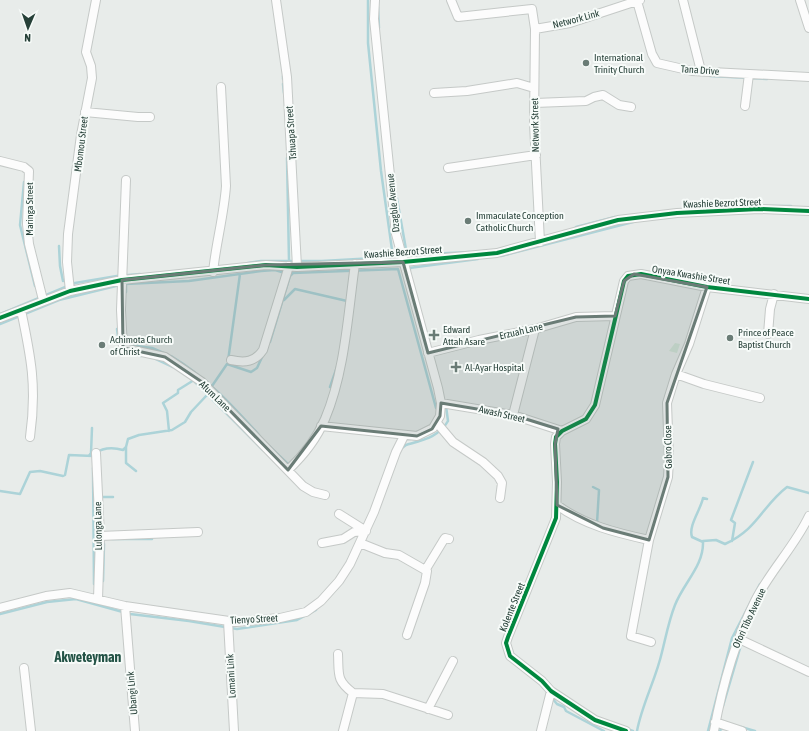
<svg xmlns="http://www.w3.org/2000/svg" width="809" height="731" font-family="'Asap Condensed',sans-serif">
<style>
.green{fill:#d3e4d7}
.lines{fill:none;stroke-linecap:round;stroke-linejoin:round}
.stream{stroke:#acd3d8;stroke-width:2.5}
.minor-casing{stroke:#c5c9c7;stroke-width:10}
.minor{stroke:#fcfcfc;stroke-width:8}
.cycleway-casing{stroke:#f7fbf9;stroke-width:6}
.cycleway{stroke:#00873e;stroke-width:4}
.marked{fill:#6a7c76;fill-opacity:0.2;stroke:#6a7c76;stroke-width:3;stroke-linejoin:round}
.poi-dot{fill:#6a7c76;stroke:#f7fbf9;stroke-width:1.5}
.labels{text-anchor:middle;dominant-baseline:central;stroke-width:4;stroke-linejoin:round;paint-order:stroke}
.street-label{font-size:10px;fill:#264038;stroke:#f7fbf9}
.poi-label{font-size:10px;fill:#264038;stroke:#f7fbf9;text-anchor:start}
.district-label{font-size:14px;font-weight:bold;fill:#225245;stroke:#f7fbf9}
</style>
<rect width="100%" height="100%" fill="#e8ecea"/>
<path class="green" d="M675,343L680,344L677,353L669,351Z"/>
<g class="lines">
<path class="stream" d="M378,7L379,28
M283,76V79
M710,76L767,79
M283,84L284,93
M294,138L295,157
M287,158L289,261
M24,182L20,225L35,286
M396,193L407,255L470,252
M750,206H791
M576,227L615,217
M59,246L60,266L63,281
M501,256L633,222
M248,263L261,261H322L393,257L381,171L368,43V0
M410,270L409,268L478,259
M125,284L189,281L261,271L275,270L285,273
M126,292V284
M284,300L295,289L347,301
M0,314L75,283L117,276L140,274
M0,324L59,300L120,285
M117,329L119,344
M270,342L290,276L293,273L398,269L436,408
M129,345L152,348L166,354
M121,351L126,353L141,356
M171,356C206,377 232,405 259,435
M156,359L173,367
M228,361L240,274
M195,382L263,450
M212,386L227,364L251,372L257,368L263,355
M330,387L337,367
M169,431L167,411L163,403L178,393V390L194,380
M269,446L290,466
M402,448L406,445C423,440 439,437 448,421L446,406
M89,456L91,453L92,428
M93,468L94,584
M136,471L126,463V447L128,439L139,435L172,430L185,422L191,412L207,395
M593,487L599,490L597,523
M0,491L20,494L30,472L40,471L63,476L65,475L69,455L93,456C100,447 113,447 123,450L126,447
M102,497H113
M112,539H152
M732,541L735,523L731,520L753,462
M703,542L692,537C688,526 701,509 703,498L707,499
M103,581L104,544
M0,614L47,602L76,599L130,614L189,621L237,629L297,620L316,610
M552,698L557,704L564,707L566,711L604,731
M723,706L741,645
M741,727L755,731
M627,729L633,731
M637,731C642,704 656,679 662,652C666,636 669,620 675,605C684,582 704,566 703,541L716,540L725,544C758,529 762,506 787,487L809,493
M708,731L732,638L760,584
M720,731L721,729L725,728"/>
<g class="minor-casing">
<path id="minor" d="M276,0L287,77L297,267
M451,0L458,17L532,9L535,29L534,124L540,242
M683,0L701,71
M800,0L809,28
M637,1L652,54L657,63L692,71L809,77
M535,29L570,23L640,0
M434,93L467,91L517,83L534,88
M535,103L586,101L594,97L603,95L619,105L631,107
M745,106L749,74
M85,112L138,117H150
M0,161L24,167L29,171L27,224L29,244L43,300
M448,168L536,155
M126,180L121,310L123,348L165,357L202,382L303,486L313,492L325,495
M213,272C216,243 224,215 226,186L221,87
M70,291L67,262L68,234L81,135L92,78L91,66L86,52L96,0
M21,310C31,357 37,387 30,437
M0,318L70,291L122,280L266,265L297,267L403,262L497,253L618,220L677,213L759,209L809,211
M768,334L770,309L774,294
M428,353L479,340L535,329L576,317L615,316
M231,360C245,363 255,362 263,350L289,266
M676,374L704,384L760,398
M441,403L513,415L562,431
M513,415L535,329
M437,423L453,442L483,462L498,476L502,483L500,498
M321,426L417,436L433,428L440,416L441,403L438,388L396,234L374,19L375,0
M96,453L100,536L98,599
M288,470C303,456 317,438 325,419C345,372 348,313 355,264
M557,505C584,525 617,533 649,540
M339,514L366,531
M100,536L198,532
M322,543L343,539L354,532L366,531
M360,543L385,553L399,555L427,571L425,583L407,635
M426,569L443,541L445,538L449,539
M125,606L135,731
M0,608L46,596L70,593L125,606L236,622L280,618L306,612L321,601L339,581L350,564L374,512L396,452L404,436
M228,621L234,731
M739,639L809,672
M651,642L631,636L649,540L668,477L669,459L667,403L676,374L689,344L707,287
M338,654C339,675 336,680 353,693
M24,668L31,731
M353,693L383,694L448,715
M428,709L453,661
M715,722L742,731
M343,731L353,693
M541,731L551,691
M626,731L595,720L551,691L542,681L510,656L506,643L508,637L556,518L557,482L555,444L556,437L562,431L586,419L595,405L624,281L628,276L641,274L707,287L809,299
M714,731C722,687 735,641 755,601C770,571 795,546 809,516"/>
</g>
<use href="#minor" class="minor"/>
<g class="cycleway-casing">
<path id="cycleway" d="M0,318L70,291L122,280L266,265L297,267L403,262L497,253L618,220L677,213L759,209L809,211
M626,731L595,720L551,691L542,681L510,656L506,643L508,637L556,518L557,482L555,444L556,437L562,431L586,419L595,405L624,281L628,276L641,274L707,287L809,299"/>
</g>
<use href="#cycleway" class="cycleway"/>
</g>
<path class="marked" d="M403,262L428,353L576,317L615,316L624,281L634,274L707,287L667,403L668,477L649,540L603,528L557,505L555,444L558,429L513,415L441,403L440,416L432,429L417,436L321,426L288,470L202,382L165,357L123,348L122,280L266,265Z"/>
<g class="poi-dot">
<circle cx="586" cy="63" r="4"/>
<circle cx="468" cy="221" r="4"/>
<path d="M432 329h4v4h4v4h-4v4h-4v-4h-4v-4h4z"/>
<circle cx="730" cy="338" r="4"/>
<circle cx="102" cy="345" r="4"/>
<path d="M454 361h4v4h4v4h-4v4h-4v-4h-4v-4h4z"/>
</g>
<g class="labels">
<g class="street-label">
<text transform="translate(576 19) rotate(-15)">Network Link</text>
<text transform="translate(700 70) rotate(4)">Tana Drive</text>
<text transform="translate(535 125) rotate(-91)">Network Street</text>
<text transform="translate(291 133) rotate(-94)">Tshuapa Street</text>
<text transform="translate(81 144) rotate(-83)">Mbomou Street</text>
<text transform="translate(393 203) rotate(-96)">Dzagble Avenue</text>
<text transform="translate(722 203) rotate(-2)">Kwashie Bezrot Street</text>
<text transform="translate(29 209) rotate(-90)">Maringa Street</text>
<text transform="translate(403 252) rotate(-4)">Kwashie Bezrot Street</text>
<text transform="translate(691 275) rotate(9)">Onyaa Kwashie Street</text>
<text transform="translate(521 331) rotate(-13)">Erzuah Lane</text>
<text transform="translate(215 396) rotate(44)">Afum Lane</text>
<text transform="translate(502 414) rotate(13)">Awash Street</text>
<text transform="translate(668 447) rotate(-91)">Gabro Close</text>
<text transform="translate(98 526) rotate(-91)">Lulonga Lane</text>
<text transform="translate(512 607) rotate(-68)">Kolente Street</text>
<text transform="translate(749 618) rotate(-65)">Ofori Tibo Avenue</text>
<text transform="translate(254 619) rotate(-3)">Tienyo Street</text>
<text transform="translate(231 676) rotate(-93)">Lomani Link</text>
<text transform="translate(132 693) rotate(-95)">Ubangi Link</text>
</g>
<g class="poi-label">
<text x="594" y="57">International<tspan x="594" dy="12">Trinity Church</tspan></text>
<text x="476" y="215">Immaculate Conception<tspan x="476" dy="12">Catholic Church</tspan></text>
<text x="443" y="329">Edward<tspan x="443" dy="12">Attah Asare</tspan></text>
<text x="738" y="332">Prince of Peace<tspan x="738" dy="12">Baptist Church</tspan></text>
<text x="110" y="339">Achimota Church<tspan x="110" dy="12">of Christ</tspan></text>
<text x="465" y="367">Al-Ayar Hospital</text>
</g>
<g class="district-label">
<text x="88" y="657">Akweteyman</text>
</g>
</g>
<g transform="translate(28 28) rotate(182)" stroke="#f7fbf9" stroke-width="3" paint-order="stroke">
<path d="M0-3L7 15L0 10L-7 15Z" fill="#264038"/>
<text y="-6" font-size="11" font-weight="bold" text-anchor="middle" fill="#264038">N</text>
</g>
</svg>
